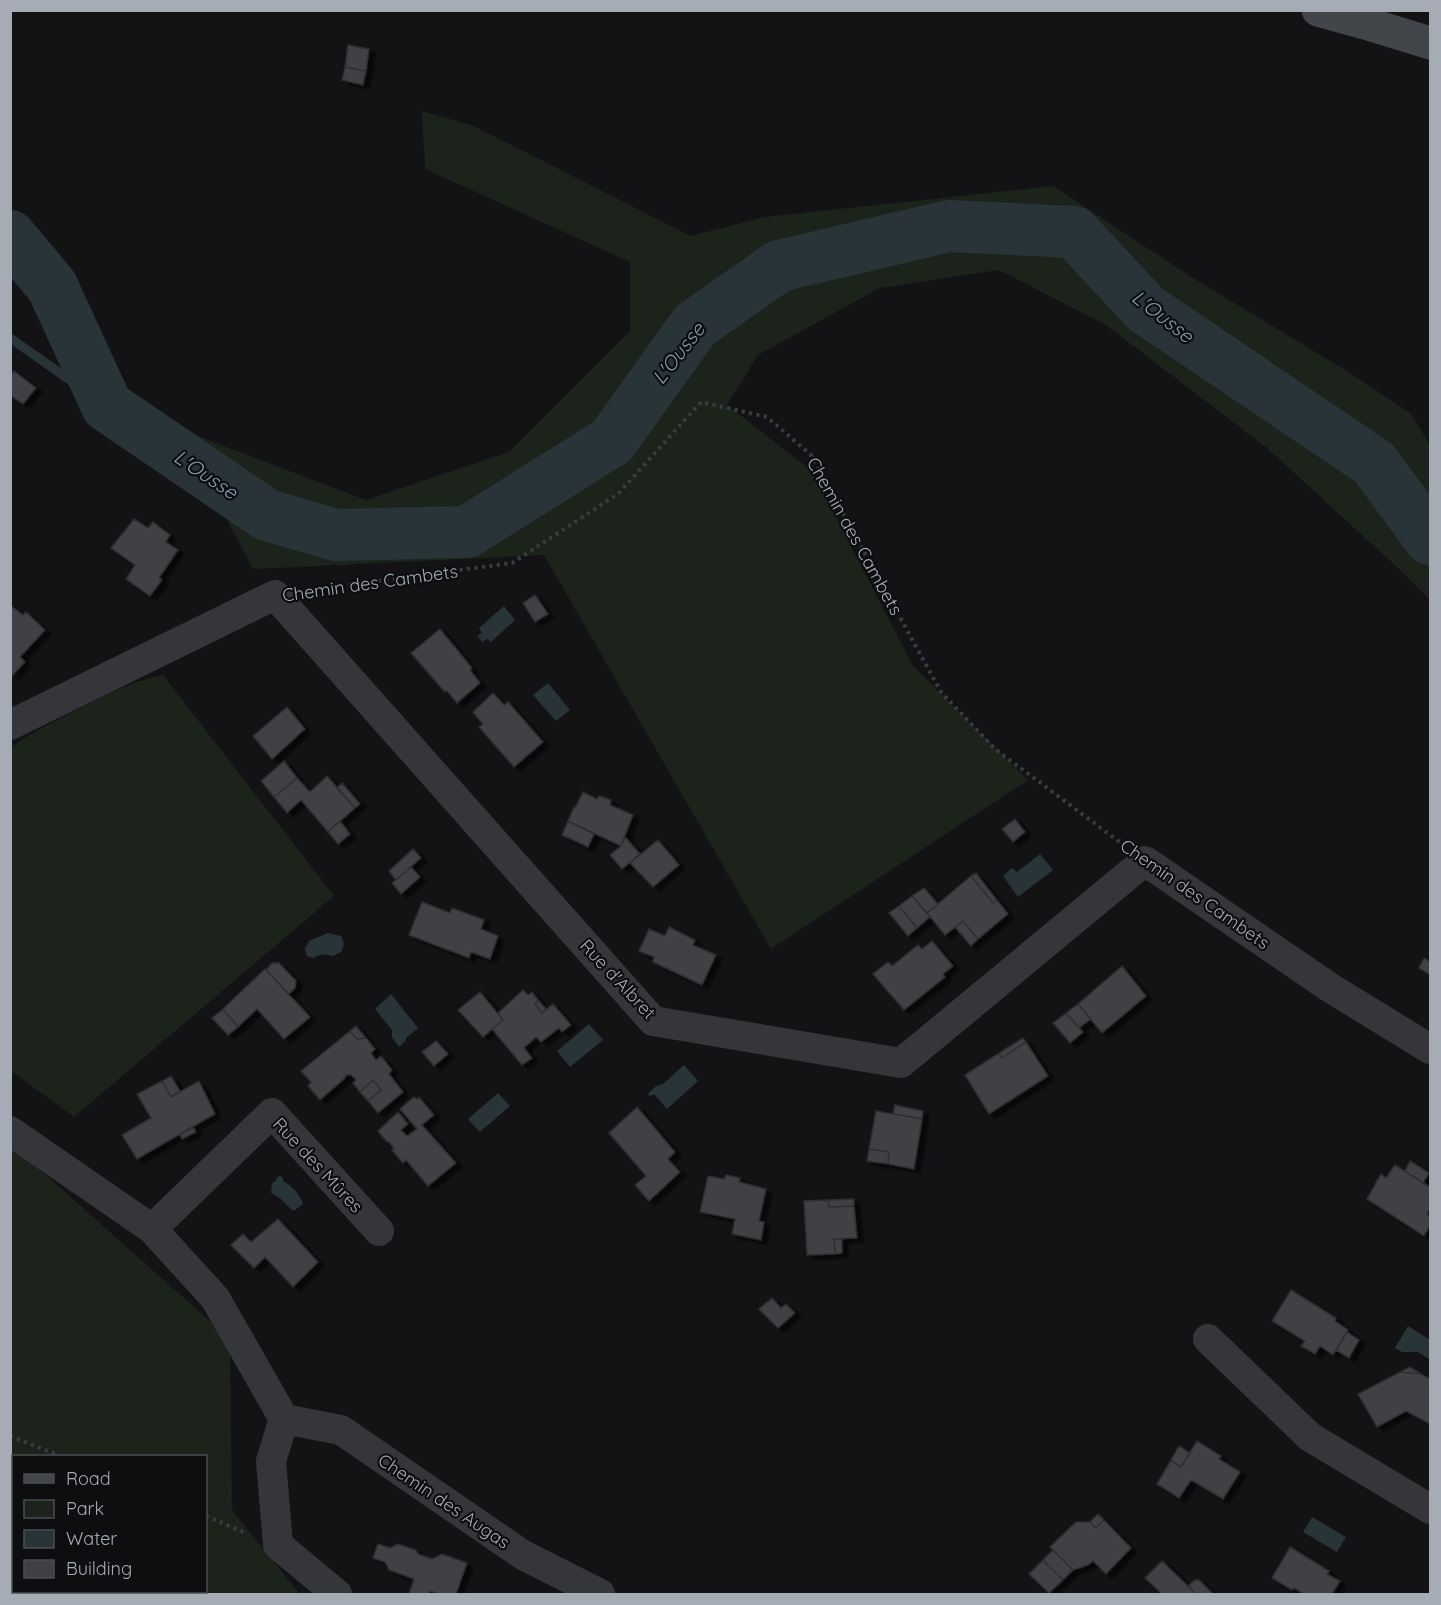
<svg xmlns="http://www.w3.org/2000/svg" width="1441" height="1605" font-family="Quicksand,sans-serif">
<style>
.green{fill:#1b231b;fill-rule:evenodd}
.water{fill:#293439}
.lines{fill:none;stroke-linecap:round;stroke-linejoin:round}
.stream{stroke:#293439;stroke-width:9}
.river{stroke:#293439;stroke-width:52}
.building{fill:#3f4145;stroke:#2d2e31;stroke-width:1.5;filter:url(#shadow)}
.path{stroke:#3a3d41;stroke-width:4;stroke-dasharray:3 4.5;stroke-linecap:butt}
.street{stroke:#34363a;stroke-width:30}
.secondary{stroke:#42454a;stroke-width:33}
.labels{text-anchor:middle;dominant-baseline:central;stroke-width:4.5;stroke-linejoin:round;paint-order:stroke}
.street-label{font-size:18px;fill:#a5acb5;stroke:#0e0e10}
.water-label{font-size:20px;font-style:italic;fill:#7b9eb1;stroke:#0e0e10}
</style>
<defs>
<filter id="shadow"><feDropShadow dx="6" dy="4" stdDeviation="1.5" flood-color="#0009"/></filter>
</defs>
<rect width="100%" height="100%" fill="#131315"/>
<path class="green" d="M422,111L474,126L691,236L764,217L1053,186L1190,276L1350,373L1411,414L1430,445V600L1400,570L1267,448L1106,325L999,270L880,288L758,355L727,405L812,471L913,666L1028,780L771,949L544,555L253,569L179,429L366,500L509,452L630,331V262L425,169Z
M163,675L334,896L74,1117L11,1071V748C25,736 42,728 59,719C92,702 126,682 163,675Z
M10,1143L230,1339L232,1510L300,1594H11ZM14,1456H206V1592H14Z"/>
<path class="water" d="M504,606L515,620L491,642L487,639L482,642L477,636L482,633L479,628Z
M548,683L570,710L556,721L533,695Z
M1040,854L1053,870L1018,897L1003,876L1012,868L1017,872Z
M328,933L341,936L344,944L341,952L333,956L322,954L313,958L307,956L305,949L309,941Z
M391,994L418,1028L406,1038V1040L399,1047L392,1037V1030L375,1009Z
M589,1024L603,1040L570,1067L557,1051Z
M684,1065L698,1081L667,1109L654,1094L650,1096L648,1094L656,1086L663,1084Z
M498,1093L510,1106L480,1132L468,1119Z
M281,1176L283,1178V1181C292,1186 300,1194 303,1204L295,1210H292L280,1198L271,1193L272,1183L276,1181L277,1177Z
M1408,1326L1430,1340V1357L1429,1359L1418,1352H1402L1395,1348Z
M1312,1517L1346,1537L1337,1552L1303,1532Z"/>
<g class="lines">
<path class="stream" d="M10,338L107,406"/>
<path class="river" d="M10,236L52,286L107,406L267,515L336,535L467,532L612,441L695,325L779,266L949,226L1074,232L1146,309L1374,463L1430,539"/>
</g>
<path class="building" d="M348,45L369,49L366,71L345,67Z
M345,67L366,71L363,85L342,80Z
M14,371L36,388L23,404L10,395V375Z
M134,519L148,528L153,522L170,535L166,542L178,550L159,578L162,580L150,596L126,579L135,565L111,548Z
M535,595L548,614L535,622L523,603Z
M10,605L23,615L26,612L45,630L20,657L25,662L11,677Z
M440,629L472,668L470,670L480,683L457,703L447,691L445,692L411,653Z
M493,693L504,705L508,702L543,742L514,767L479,727L483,724L473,712Z
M287,707L305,729L272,759L253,736Z
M284,761L297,778L274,797L261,781Z
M327,776L355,808L328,832L301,800L287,813L274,797L297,778L310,792Z
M342,783L360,804L355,808L337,788Z
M583,792L597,799L599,796L611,800L610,805L633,815L621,846L568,821L574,807L575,808Z
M1015,819L1025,832L1013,842L1002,829Z
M340,821L350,834L338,844L328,832Z
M568,821L594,834L588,847L562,835Z
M625,837L640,854L622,869L610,855L621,846Z
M658,840L679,865L653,887L630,863Z
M413,849L421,858L396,880L389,871Z
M411,867L420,877L401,894L392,883Z
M976,873L997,900L993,903L971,876Z
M971,876L993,903L997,900L1008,914L978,939L963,921L945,935L927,913Z
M924,888L938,904L927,913L912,896Z
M912,896L930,917L917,928L899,906Z
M422,902L450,913L452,908L484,920L481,929L498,936L490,959L471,952L469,958L409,935Z
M899,906L917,928L908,936L889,913Z
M963,921L978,939L971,946L955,927Z
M669,927L695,940L693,945L716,955L702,985L653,962L654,957L639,951L649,929L665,936Z
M932,941L953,966L943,974L945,977L904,1010L873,974L888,962L892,966L918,945L922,949Z
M1424,958L1430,962V975L1419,968Z
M272,963H279L296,981L295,988L289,994L266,970Z
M1122,966L1146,996L1102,1033L1078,1004Z
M265,969L310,1017L284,1039L257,1009L238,1027L223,1009Z
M523,990L528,995L532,992L538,1000L535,1004L542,1013L553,1004L571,1025L562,1032L559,1028L541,1042L536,1037L524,1048L532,1058L522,1065L492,1029L503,1020L498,1013Z
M480,992L503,1020L483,1037L458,1010Z
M538,1000L546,1009L542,1013L535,1004Z
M1078,1004L1091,1019L1079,1028L1066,1013Z
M223,1009L238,1027L228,1035L212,1018Z
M1066,1013L1083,1032L1070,1043L1053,1023Z
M356,1026L366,1038L357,1039L350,1031Z
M350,1031L357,1039L366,1038L375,1049L371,1053L376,1060L381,1056L392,1070L389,1074L403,1092L378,1113L368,1101L381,1090L373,1080L360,1092L353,1083L356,1080L351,1075H346L345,1078L320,1100L308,1086L311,1082L301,1071Z
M1023,1038L1026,1042L1002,1058L999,1053Z
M436,1041L448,1054L434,1066L422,1052Z
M1026,1042L1048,1076L989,1114L965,1075L999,1053L1002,1058Z
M171,1076L180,1091L171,1097L162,1081Z
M373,1080L381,1090L368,1101L360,1092Z
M162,1081L171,1097L199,1081L215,1114L137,1159L122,1135L151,1118L137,1094Z
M414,1097L417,1099L419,1097L434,1115L422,1125L456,1163L428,1186L406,1160L403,1163L392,1150L394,1148L389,1142H387L378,1131L398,1112L408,1124L401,1130L407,1136L417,1129L400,1109Z
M895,1105L923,1111L922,1119L893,1114Z
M637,1107L675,1152L668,1159L680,1172L649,1201L635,1185L646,1176L609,1133Z
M876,1111L922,1119L914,1169L888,1164L889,1152L869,1149Z
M193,1127L196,1132L182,1139L180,1135Z
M869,1149L889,1152L888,1164L867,1161Z
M1410,1161L1429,1173L1423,1183L1405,1171Z
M1395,1165L1430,1187V1208L1427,1214L1430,1217V1225L1424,1236L1367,1199L1381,1174L1386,1178Z
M726,1175L740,1178L739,1182L766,1189L759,1221L764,1222L761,1240L732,1234L735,1219L700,1212L708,1176L724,1179Z
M854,1199V1206L829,1207L828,1200Z
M828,1200L829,1207L854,1206L857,1238L834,1239L835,1254L807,1255L804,1201Z
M278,1219L318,1262L293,1287L265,1257L254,1268L231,1245L243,1234L251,1242Z
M834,1239H842V1253L835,1254Z
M1291,1290L1336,1318L1335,1321L1348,1330L1333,1355L1320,1346L1315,1354L1301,1346L1305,1341L1272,1321Z
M772,1298L781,1308L786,1304L795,1313L778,1328L759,1309Z
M1347,1332L1359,1340L1349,1358L1336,1350Z
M1410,1367L1421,1374L1400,1372Z
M1400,1372L1421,1374L1430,1379V1424L1406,1411L1377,1427L1358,1394Z
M1197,1441L1221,1456L1219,1459L1240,1472L1223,1499L1191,1480L1179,1498L1157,1484L1171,1460L1181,1467Z
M1179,1446L1190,1453L1181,1467L1171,1460Z
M1098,1514L1104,1520L1095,1528L1090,1522Z
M1104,1520L1131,1548L1106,1574L1093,1561L1088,1565L1073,1570L1050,1547L1076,1522H1090L1095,1528Z
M378,1544L390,1548L398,1544L416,1550L418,1554L432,1559L442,1554L467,1563L456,1594H439L430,1591L429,1594H409L414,1579L389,1570L385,1562L373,1558Z
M1290,1547L1329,1571L1327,1574L1340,1581L1332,1594H1304L1294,1588L1292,1590L1272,1578Z
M1053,1550L1073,1570L1063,1580L1043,1560Z
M1043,1560L1063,1580L1049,1593L1029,1574Z
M1162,1561L1188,1586L1196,1594H1162L1145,1578Z
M1195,1580H1199L1213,1594H1196L1188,1586Z"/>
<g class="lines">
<path class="path" d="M311,590L512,563L618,494L701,402L767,417L811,455L941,692L995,749L1121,843
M10,1436L61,1456
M206,1516L246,1533"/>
<path class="street" d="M10,725L275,595L653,1021L901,1063L1145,861L1329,987L1430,1049
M10,1131L152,1229L215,1298L284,1419L271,1461L278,1545L337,1594
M152,1229L272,1113L379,1231
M1208,1339L1310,1437L1430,1509
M284,1419L341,1430L523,1555L600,1594"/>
<path class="secondary" d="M1318,10L1365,23L1430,43"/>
</g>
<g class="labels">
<g class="street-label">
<text transform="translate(855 536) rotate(61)">Chemin des Cambets</text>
<text transform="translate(370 583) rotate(-8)">Chemin des Cambets</text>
<text transform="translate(1195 894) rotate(35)">Chemin des Cambets</text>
<text transform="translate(618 979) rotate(47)">Rue d'Albret</text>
<text transform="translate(318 1165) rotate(47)">Rue des Mûres</text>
<text transform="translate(444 1501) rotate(34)">Chemin des Augas</text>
</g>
<g class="water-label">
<text transform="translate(1163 316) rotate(38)">L'Ousse</text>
<text transform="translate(678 353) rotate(-52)">L'Ousse</text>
<text transform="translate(206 474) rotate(34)">L'Ousse</text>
</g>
</g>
<rect width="1441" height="1605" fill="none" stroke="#a5acb5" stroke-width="24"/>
<rect x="12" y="1455" width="195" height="138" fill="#0e0e10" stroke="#4a4d52" stroke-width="1.5"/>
<rect x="24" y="1474" width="30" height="9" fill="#42454a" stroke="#4a4d52" stroke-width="1.5"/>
<text x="66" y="1485" font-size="18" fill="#a5acb5">Road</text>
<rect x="24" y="1500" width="30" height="18" fill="#1b231b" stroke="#4a4d52" stroke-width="1.5"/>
<text x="66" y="1515" font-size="18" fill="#a5acb5">Park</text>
<rect x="24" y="1530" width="30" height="18" fill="#293439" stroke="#4a4d52" stroke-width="1.5"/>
<text x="66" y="1545" font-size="18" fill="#a5acb5">Water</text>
<rect x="24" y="1560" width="30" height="18" fill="#3f4145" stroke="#4a4d52" stroke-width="1.5"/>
<text x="66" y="1575" font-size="18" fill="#a5acb5">Building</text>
</svg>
